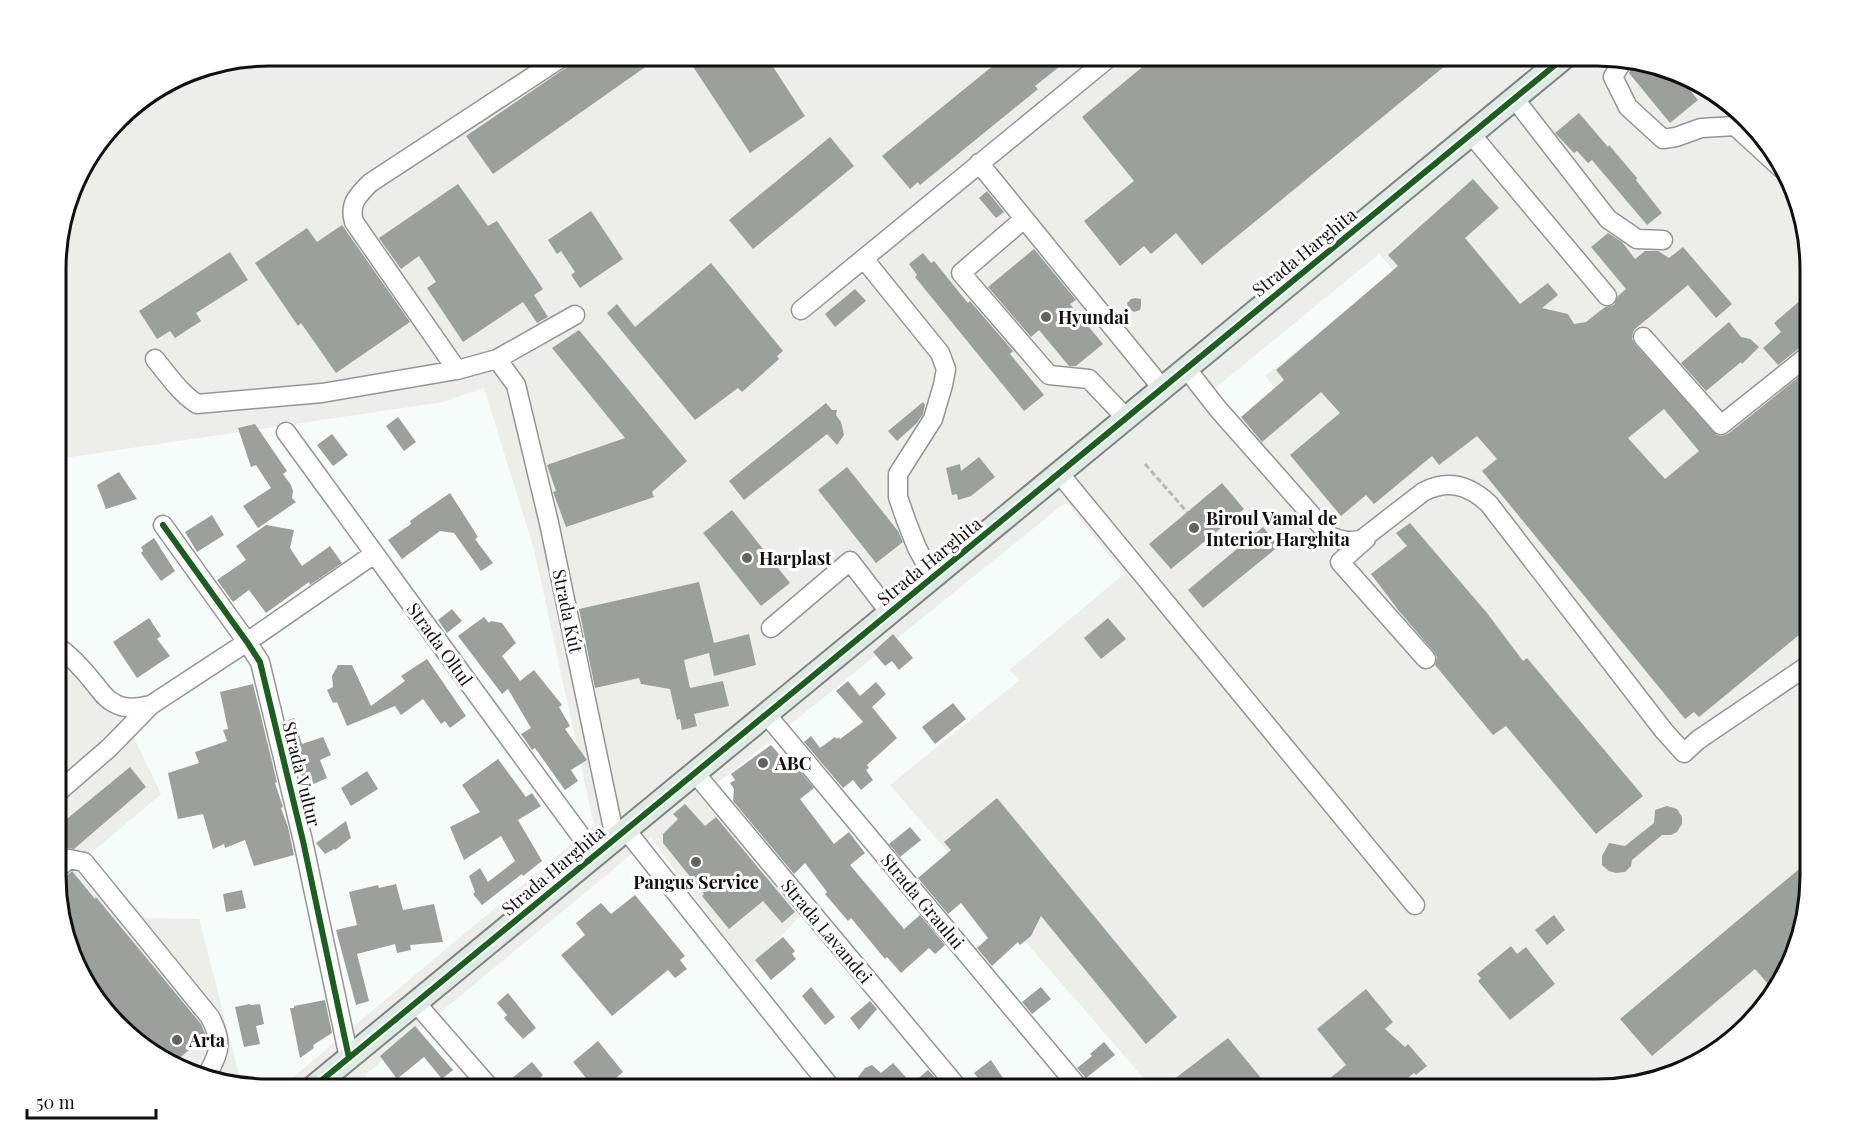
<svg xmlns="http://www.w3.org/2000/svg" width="1866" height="1145" font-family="'Playfair Display',serif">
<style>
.industrial{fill:#ededea;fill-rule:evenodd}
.building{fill:#9ba09c;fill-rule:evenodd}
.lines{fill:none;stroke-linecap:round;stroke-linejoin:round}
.minor-casing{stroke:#949695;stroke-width:21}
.major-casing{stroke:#818482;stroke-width:26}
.path{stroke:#b8b9b8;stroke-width:3;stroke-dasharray:6 3;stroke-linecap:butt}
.minor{stroke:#fefffe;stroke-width:18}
.major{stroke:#dcece2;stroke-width:22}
.cycleway-casing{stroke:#fff;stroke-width:10}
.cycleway{stroke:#1b5e20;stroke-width:6}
.poi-dot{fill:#606362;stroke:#fff;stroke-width:2}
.labels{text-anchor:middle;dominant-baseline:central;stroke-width:6;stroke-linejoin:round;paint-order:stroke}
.street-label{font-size:18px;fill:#101010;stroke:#fff}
.poi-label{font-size:18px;font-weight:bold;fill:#101010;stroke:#fff;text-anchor:start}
.rim{fill:none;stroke:#101010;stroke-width:3}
</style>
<rect width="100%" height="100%" fill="#f6fcf9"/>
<path class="industrial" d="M269,56H1598L1704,84L1775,150L1810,254V890L1782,983L1704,1061L1611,1089H1153L890,785L1020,680L1009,670L1124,574L1066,502L704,794L802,914L749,970L651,838L365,1075L375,1089H279L594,825L534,549L484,388L443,402L57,459V241L78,174L128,109L187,72ZM1379,254L1395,271L1265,376L1277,390L1240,419L1214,389Z
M57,633L117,702L161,794L90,854L145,918L199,919L241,1082L162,1061L91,995L57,904Z"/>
<path class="building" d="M581,56H661L493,174L466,136L570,65Z
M686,56H766L805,116L750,153Z
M1005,56H1073L1035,86L1038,89L920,185L918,182L910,189L882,156Z
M1152,56H1457L1202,265L1176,233L1151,254L1144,246L1120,266L1084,221L1134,181L1082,117L1146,64L1144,62Z
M1633,65L1680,78L1698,100L1670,123L1629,73Z
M1579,113L1608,147L1609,145L1637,178L1636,180L1662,213L1647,225L1592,160L1588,163L1577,151L1574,153L1555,133Z
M830,137L854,166L753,249L729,220Z
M1473,179L1499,208L1465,238L1520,304L1548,283L1558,295L1542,308L1568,314L1574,324L1586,322L1605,307L1614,305L1618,296L1626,289L1591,247L1608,233L1622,242L1635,259L1645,251H1658L1669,258L1683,247L1732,304L1716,318L1688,285L1635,329L1633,332L1632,339L1635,344L1717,435L1722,436L1728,434L1810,368V626L1699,717L1694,712L1685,719L1482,471L1497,459L1477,436L1439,465L1432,456L1374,504L1366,495L1341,516L1290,455L1340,413L1321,392L1262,442L1241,417L1284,380L1276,370L1398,266L1388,255ZM1664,409L1699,451L1665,479L1628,438Z
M458,184L488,226L497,221L543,289L534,295L548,317L537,323L523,302L463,342L427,288L436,282L419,256L401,269L379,238Z
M987,191L1004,212L996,218L979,198Z
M591,211L623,259L580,288L571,275L575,272L561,251L557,254L548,240Z
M342,225L410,322L336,373L301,323L298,326L255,263L307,228L317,242Z
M1034,249L1076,300L1070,304L1103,344L1076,366H1069L1039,330L1031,337L988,287Z
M230,252L248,280L196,313L201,321L175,338L170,331L157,339L139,311Z
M923,253L931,263L934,261L963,297L968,303L970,301L1013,351L1010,354L1044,395L1024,411L915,277L917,275L909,264Z
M711,263L783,351L777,356L779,359L742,392L738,388L695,420L607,313L617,304L635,327Z
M855,289L866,301L835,327L825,314Z
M1135,298L1141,299V306L1140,310L1134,312L1128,308L1127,303L1131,299Z
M1802,299L1810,308V343L1803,345L1778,365L1763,348L1781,332L1774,323Z
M1729,322L1741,337L1750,339L1759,347L1742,364L1741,362L1706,391L1681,363Z
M579,330L687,461L652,492L654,497L566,527L553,492L556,491L547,465L625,438L552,348Z
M923,402L925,405L923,414L917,423L897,441L888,431Z
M826,403L832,410H837L836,415L841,422L844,435L837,445L827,434L744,500L729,481Z
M398,417L416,442L404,451L386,426Z
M255,424L287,471L283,474L291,485L293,491L292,498L296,502L258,528L243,506L271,488L256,465L251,467L238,428Z
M332,434L348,455L333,466L317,445Z
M979,457L995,477L971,496L958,500L957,494L952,495L946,468L960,464L961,471Z
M847,467L898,531L903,542L876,563L818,490Z
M119,472L137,499L106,509L97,485Z
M1222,483L1244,509L1171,569L1149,544Z
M450,493L478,537L475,539L493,563L481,571L454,533L440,531L402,559L388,540L411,524L410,521L421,513Z
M732,510L790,583L761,606L703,533Z
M212,515L224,535L197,552L185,532Z
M1410,523L1487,613L1523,661L1527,658L1643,796L1596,834L1506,726L1493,735L1435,665L1437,657L1434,652L1399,611L1371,574L1407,546L1396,533Z
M266,525L294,530L290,548L302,566L330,546L342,563L310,585L309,582L266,613L249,590L233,602L217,580L246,560L236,546Z
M1263,527L1279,546L1203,608L1188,590Z
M154,538L175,571L161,581L141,553L143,551L141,547Z
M699,582L714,643L749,634L756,665L714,676L709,653L684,660L690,688L723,681L729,706L694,714L697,726L682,730L680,719L677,720L670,689L641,684L639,678L595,688L579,609Z
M452,609L462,621L447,633L438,620Z
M484,617L489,623L491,621L502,623L516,643L502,656L520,681L534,670L562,705L559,707L570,726L565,729L587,760L571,770L578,781L565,790L535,748L532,750L521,734L531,728L508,689L502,694L458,636Z
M149,618L161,636L157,639L170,656L137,678L113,642Z
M1108,618L1126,639L1101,659L1084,638Z
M893,634L913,658L899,670L892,661L885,666L873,652Z
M427,659L466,716L450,728L445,721L441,724L423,699L401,715L395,706L347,726L337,702L333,703L327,690L333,687L332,676L338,665H352L371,706L405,681L401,676Z
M848,681L860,696L876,682L886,694L872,707L897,738L867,765L869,768L866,770L873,780L861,790L853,780L843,788L804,742L811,736L820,748L835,737L837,739L839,737L840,739L863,722L836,691Z
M253,684L277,782L275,783L283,807L281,808L288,827L294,855L254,866L245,840L225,848L224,844L213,849L203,814L178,819L168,773L199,763L195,752L227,741L223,730L228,729L220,692Z
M953,703L966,719L935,744L922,727Z
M294,718L302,744L323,737L331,755L320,760L327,778L307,787L301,774L299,775L286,721Z
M771,745L783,759L787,756L814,788L800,799L834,844L849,832L865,853L850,865L904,929L920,915L945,945L935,954L929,948L901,973L887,957L885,959L851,918L848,921L825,894L827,892L805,863L794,874L733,801L734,789L730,783L735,780L731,774Z
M498,759L526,797L532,793L541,806L518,820L542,861L523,876L522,874L482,905L473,894L475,892L469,876L480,868L488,882L515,861L501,836L464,860L450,827L480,812L462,785Z
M130,767L146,787L74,849L66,848L57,854V827Z
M367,771L378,789L351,806L341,788Z
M997,798L1177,1017L1146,1044L1041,916L1031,936L1020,945L1018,942L992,966L977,948L988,938L961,903L948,914L918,878L951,850L944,842Z
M685,804L705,826L716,817L795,912L782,923L763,901L729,929L702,896L704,894L663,843V834L678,819L673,814Z
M1667,806L1677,809L1682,817V824L1677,832L1671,835H1662L1632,860L1631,866L1625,872L1616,873L1609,871L1602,865V856L1609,843L1625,846L1654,823L1655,810Z
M346,821L351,838L335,850L334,849L325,854L316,843Z
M910,827L921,840L900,857L889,844Z
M1810,860V890L1782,983L1774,991L1755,969L1652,1056L1620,1019Z
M72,871L95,899L96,897L201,1024L206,1036L172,1064L162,1061L91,994L57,904V880L64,878Z
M396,884L403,910L434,904L443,942L410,945L411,950L397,953L395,944L357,954L369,1001L356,1005L336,930L357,925L349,892L378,885L379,888Z
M242,890L246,908L226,912L223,894Z
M635,895L685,956L680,960L687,969L675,978L668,970L612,1016L561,955L585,935L576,923L593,909L601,903L611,914Z
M1554,915L1565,930L1547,945L1535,930Z
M783,937L795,951L792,954L796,959L771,980L755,960Z
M1511,946L1517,954L1526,947L1555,984L1510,1020L1478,981L1481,978L1477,974Z
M811,987L835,1017L825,1025L802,996Z
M1041,987L1051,999L1032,1014L1022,1002Z
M1366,989L1393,1022L1385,1029L1405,1047L1408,1044L1427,1066L1416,1075L1414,1073L1394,1089H1317L1346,1065L1317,1029Z
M508,993L536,1028L523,1039L504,1018L507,1015L497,1003Z
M325,1000L332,1033L313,1045L314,1048L300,1058L290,1008H294V1006Z
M870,1001L877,1009L859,1030L850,1018Z
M250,1004L251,1005L260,1004L264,1024L256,1026L260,1044L244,1047L235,1007Z
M415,1026L453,1070L442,1079L424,1057L397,1079L380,1056Z
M1228,1038L1270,1089H1181L1173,1080Z
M598,1041L623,1072L603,1089H595L573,1062Z
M1104,1042L1115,1055L1086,1078L1077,1068L1092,1056L1090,1054Z
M991,1060L1003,1078L1012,1089H987L974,1073Z
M532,1062L543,1075L540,1078L548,1089H502V1086Z
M893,1063L912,1084L928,1070L945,1089H867L859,1080L858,1077L865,1068L872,1065L881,1073Z"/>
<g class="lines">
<g class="minor-casing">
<path id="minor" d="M1622,62L1613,77L1628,107L1663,139L1676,137L1701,128L1735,126L1781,168
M1514,98L1608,219L1637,239L1663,240
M1471,134L1607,296
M979,163L1162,388
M1024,219L961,273L1049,375L1089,379L1126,418
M864,259L940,353L946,369L943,385L933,419L898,474V497L906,520L917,548L933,577
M801,310L1111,56
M1643,337L1721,425L1810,354
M155,359C168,375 180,393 197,404L322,393L457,370L497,359L575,315
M497,359L516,385L549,523L615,838
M1186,368L1218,409L1330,536C1341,541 1349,542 1361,540L1423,492C1448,479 1469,485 1489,504L1664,731L1684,753L1698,740L1810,664
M457,370L354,222C349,204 357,196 370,183L564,56
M286,432C389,573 491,715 595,855
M1059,473L1415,905
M163,525L247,642L260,662L303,841L349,1058
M1366,539L1340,562L1426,659
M771,628L850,561L890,613
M57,646C71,656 83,669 94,683C100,690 105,699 114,703C125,710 139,708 151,705L247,642L374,554
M766,714L1080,1089
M695,773L959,1089
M57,793L109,748L151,705
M626,830L832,1089
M57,869L69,859L84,862L210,1017C222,1040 221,1051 208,1073
M416,1003L491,1089"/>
</g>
<g class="major-casing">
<path id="major" d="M311,1089L1566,56"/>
</g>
<path class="path" d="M1145,464L1187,512"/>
<use href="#minor" class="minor"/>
<use href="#major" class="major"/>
<g class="cycleway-casing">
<path id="cycleway" d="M163,525L247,642L260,662L303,841L349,1058
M311,1089L1566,56"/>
</g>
<use href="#cycleway" class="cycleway"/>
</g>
<g class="poi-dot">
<circle cx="1046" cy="317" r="6"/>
<circle cx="1194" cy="528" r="6"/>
<circle cx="747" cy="558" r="6"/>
<circle cx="763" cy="763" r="6"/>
<circle cx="696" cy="862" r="6"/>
<circle cx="177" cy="1040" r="6"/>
</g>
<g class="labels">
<g class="street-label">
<text transform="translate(1304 252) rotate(-39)">Strada Harghita</text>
<text transform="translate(929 561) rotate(-39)">Strada Harghita</text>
<text transform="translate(568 611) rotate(78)">Strada Kút</text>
<text transform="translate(440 644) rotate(54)">Strada Oltul</text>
<text transform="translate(302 774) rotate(76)">Strada Vultur</text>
<text transform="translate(553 870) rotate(-40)">Strada Harghita</text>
<text transform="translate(923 901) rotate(50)">Strada Graului</text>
<text transform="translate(827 931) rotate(50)">Strada Lavandei</text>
</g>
<g class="poi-label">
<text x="1058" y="317">Hyundai</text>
<text x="1206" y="518">Biroul Vamal de<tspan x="1206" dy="21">Interior Harghita</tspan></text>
<text x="759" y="558">Harplast</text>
<text x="775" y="763">ABC</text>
<text x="696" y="882" text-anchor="middle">Pangus Service</text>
<text x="189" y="1040">Arta</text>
</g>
</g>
<path d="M0 0H1866V1145H0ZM269 66H1597A203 203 0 0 1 1800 269V876A203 203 0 0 1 1597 1079H269A203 203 0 0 1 66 876V269A203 203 0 0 1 269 66Z" fill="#fff" fill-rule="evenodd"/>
<path class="rim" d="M269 66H1597A203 203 0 0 1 1800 269V876A203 203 0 0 1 1597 1079H269A203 203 0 0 1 66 876V269A203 203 0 0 1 269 66Z"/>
<path d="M27 1109v9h129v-9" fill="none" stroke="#101010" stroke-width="3"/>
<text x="36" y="1109" font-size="18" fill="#101010" stroke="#ffffff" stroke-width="4.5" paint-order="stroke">50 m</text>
</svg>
